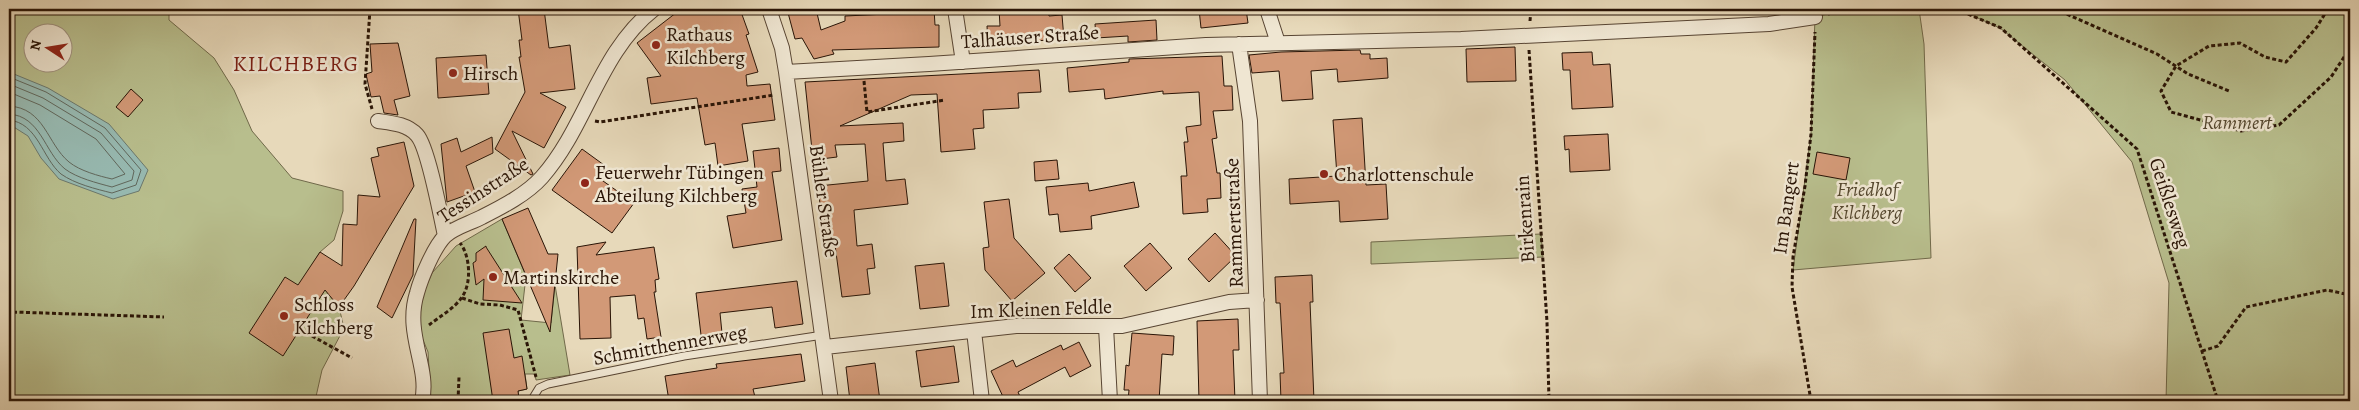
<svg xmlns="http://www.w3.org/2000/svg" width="2359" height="410" font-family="Alegreya,serif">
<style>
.green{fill:#b8be8d;stroke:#70694a;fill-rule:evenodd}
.water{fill:#97bab2;stroke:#6b786d}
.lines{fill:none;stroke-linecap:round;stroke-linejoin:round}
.shore{stroke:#60675c;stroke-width:1}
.building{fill:#d29977;stroke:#291406}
.lane-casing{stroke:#584533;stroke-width:9}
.street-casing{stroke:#584533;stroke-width:16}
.path{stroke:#291406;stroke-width:3;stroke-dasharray:4 2.5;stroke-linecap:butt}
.lane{stroke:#efe6d2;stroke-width:7}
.street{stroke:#efe6d2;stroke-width:14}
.poi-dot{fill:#8f2418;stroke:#efe6d2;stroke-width:2}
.labels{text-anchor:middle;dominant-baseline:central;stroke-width:5;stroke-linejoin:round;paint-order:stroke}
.poi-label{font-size:20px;fill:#291406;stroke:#efe6d2;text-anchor:start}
.street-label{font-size:20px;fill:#291406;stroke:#efe6d2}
.park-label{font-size:20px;font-style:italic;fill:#54472e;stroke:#efe6d2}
.quarter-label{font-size:22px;letter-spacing:1px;fill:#7a1f14;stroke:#efe6d2}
</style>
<rect width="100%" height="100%" fill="#e7d9ba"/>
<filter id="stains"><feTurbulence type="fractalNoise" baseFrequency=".004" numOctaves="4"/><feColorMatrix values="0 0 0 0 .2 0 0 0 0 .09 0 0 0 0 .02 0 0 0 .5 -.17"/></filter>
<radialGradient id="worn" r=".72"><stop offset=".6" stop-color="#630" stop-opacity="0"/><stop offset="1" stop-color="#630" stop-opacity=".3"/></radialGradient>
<path class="green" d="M9,9H169V20L214,58L234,90L252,131L292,178L343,191V211L334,240L320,252L309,270L339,307L344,328L322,370L315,401H9ZM32,32H62V62H32Z
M1847,9H1919L1924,44L1931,258L1793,270L1811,134L1815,17Z
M1958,9H2350V401H2166L2169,283L2132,162L2065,80L2000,28Z
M502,219L526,276L521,320L551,323L555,285L570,375L536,380L535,374H525L527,389L518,391L519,401H431L428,352L421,335L419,316L424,291L432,273L456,246Z
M1541,234L1543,257L1371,264V242Z"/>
<path class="water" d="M9,72L48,88L109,124L148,170L139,191L113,199L59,179L41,158L28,136L9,124Z"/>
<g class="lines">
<path class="shore" d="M9,77L46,92L105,128L141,170L136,185L112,193C96,189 75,184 61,174C42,158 38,123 9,120
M9,84L43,98L101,133L134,171L132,180L112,187C97,183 77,178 65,169C44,152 41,116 9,114
M9,92L40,105L96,139L125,174L112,179C99,176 80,171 69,162C47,144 45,108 9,106"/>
</g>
<path class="building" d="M518,9H544L549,48L570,45L575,89L540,93L566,107L544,148L512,131L533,174L531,175L495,149L525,92L519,57H521L519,40H522Z
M681,9H740L749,34L746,35L758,72L746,75L747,86L770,84L775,120L742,124L748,161L718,166L715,143L705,145L697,98L651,104L647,78L661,76L637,43Z
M787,9H816L821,30L845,21V16L908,13V9H934L935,25H939V47L832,50L834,54L814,59L802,38L795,39Z
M999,9H1048L1049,16L1062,15L1064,39L988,44L987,26H1000Z
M1199,9H1246L1248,23L1201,28Z
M1156,20L1157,40L1128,42V36L1096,38L1095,24Z
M398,43L410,96L394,100L398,115L384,113L380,96L371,97L366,74L372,72L370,44Z
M1515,47L1516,81L1467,82L1466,49Z
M1360,50L1361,54H1370V59L1387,58L1388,78L1338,82L1337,69L1311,71L1313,99L1282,101L1279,71L1252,73L1249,55L1281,52Z
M1592,52L1593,65L1610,64L1613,107L1572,109L1570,70H1563L1562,53Z
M486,55L489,94L438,98L436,58Z
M1222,56L1224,86H1232L1233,110L1213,111L1217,138L1212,139L1217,173H1220L1221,198L1207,199L1208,212L1183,214L1181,176H1187L1184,142H1188L1186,127L1201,125L1199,92L1163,94V91L1105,99L1104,89L1069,92L1067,68L1129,62V59Z
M1039,70L1041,92L1018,93L1019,108L983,110L984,128L973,129L975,149L941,152L937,94L911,95L840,126L903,123L904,141L883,143L886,181L905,179L908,204L854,210L857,246L872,244L875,268L867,269L870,294L842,297L835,245H827L824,213H821L818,186L868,181L865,144L835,145L837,157L813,160L805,82Z
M131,89L143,100L128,117L116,107Z
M1362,118L1366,185L1386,184L1388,219L1340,222L1339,201L1290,204L1289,179L1337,176L1333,120Z
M1608,134L1610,170L1570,172L1569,149L1565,150L1564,136Z
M492,137L493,153L466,166L475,192L447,202L441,144L457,138L461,152Z
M404,142L414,186L354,286L339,307L325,290L283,356L249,333L285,277L298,285L320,252L342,266L343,224L357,225L358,195L380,197L371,158L379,156L377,148Z
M779,148L781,171L772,172L782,240L733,248L727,216L746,213L742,189L757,187L753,151Z
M582,149L604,165L596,176L634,203L612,233L552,190Z
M1817,152L1850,158L1846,180L1813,174Z
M1057,160L1059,179L1035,181L1034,162Z
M1134,182L1139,207L1091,216L1092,229L1060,232L1058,214L1049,215L1046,187L1088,183L1089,191Z
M1009,199L1014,238L1045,273L1012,301L985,270L983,248L989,247L984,202Z
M528,208L548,254H558L550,332L502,219Z
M414,219H416L413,275L392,318L377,307Z
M1215,233L1236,256L1209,282L1188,259Z
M606,242L596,255L654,247L659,279L655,280L656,292H654L661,337L647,339L644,318L638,319L635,295L610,297L611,338L580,339L577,247Z
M1150,243L1172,268L1146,291L1124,266Z
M486,246V247L522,303L483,300L484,279L476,285L473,263L476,261V253Z
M1069,254L1091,278L1075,292L1054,268Z
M944,263L949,306L920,309L915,266Z
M1312,275L1313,302H1310L1314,401H1281L1280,373H1284L1280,303H1276L1275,277Z
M797,281L803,324L775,328L772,307L720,313L722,333L701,335L696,293Z
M1238,319L1239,350H1233L1235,401H1199L1197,321Z
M509,329L514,358L522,356L527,389L518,391L519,399L493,401L483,333Z
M1132,333L1174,336L1173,355L1162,354L1159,401H1128L1129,390H1124L1126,365L1129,366Z
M1079,342L1091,366L1070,377L1065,367L1018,392L1022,401H1005L991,371L1013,360L1016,367L1061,345L1063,350Z
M954,346L959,382L921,387L916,351Z
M801,354L805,381L753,389L756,401H669L665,376L717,368L716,364Z
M875,363L880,401H850L846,367Z"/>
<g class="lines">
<g class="lane-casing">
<path id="lane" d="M531,401L539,388L548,384L684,356L823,335"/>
</g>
<g class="street-casing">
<path id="street" d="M769,9L782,48L786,72L831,401
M955,9L963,62
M1267,9L1278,43
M1239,44L1250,121L1260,401
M786,72L929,64L1206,45L1461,39L1769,24L1815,17
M378,121C392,123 407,124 417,135C428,147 441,217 445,236
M1106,327L1110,401
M974,331L982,401
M825,347L1016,326H1122L1229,302L1257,300
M422,401C430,367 404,334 417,293C421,278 434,247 445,236C455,227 471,223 482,217C502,207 527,194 542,177C587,126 599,52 654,9"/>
</g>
<path class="path" d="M370,9L365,84L372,109
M1956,9L2001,28L2137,149L2218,401
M2055,9L2157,54L2188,74L2229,91
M2328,9L2316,28L2286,62L2265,57L2240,43L2209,46L2176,66L2161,91L2171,112L2241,131L2279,125L2331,77L2350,48
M1828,14L1847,9
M1530,21L1531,9
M1529,50L1547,322L1549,401
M864,81L867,112L945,100
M595,121L600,122L774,95
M462,298L480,304L500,305L518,310L536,377
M9,301L13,312L9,320
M13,312L164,317
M429,325C439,317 455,308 462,297C472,283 470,255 460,243
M312,336L352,358
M2202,351L2218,346L2246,307L2327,290L2350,295
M458,401L459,377
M1811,401L1792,287L1793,257L1805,186L1811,134L1815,32"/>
<use href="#lane" class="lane"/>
<use href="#street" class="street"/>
</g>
<g class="poi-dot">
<circle cx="656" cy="45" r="5"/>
<circle cx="453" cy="73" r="5"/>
<circle cx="1324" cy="174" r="5"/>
<circle cx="585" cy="183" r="5"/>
<circle cx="493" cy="277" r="5"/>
<circle cx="284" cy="316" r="5"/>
</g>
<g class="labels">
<g class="poi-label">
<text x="666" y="34">Rathaus<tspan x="666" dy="23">Kilchberg</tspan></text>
<text x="463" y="73">Hirsch</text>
<text x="595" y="172">Feuerwehr Tübingen<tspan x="595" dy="23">Abteilung Kilchberg</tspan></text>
<text x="1334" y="174">Charlottenschule</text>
<text x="503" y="277">Martinskirche</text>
<text x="294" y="304">Schloss<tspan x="294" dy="23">Kilchberg</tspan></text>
</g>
<g class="street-label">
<text transform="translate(1030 37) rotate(-4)">Talhäuser Straße</text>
<text transform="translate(483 190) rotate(-33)">Tessinstraße</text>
<text transform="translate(824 201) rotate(82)">Bühler Straße</text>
<text transform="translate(2170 203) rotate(72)">Geißlesweg</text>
<text transform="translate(1786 208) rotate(-82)">Im Bangert</text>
<text transform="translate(1525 219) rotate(-94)">Birkenrain</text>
<text transform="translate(1234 223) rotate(-92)">Rammertstraße</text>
<text transform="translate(1041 309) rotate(-2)">Im Kleinen Feldle</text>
<text transform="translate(670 345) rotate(-10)">Schmitthennerweg</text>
</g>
<g class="park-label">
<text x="2237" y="122">Rammert</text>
<text x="1867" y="189">Friedhof<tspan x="1867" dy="23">Kilchberg</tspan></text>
</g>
<g class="quarter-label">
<text x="296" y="64">KILCHBERG</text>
</g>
</g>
<rect width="2359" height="410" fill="none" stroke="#e7d9ba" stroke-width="30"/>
<rect x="10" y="10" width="2339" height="390" fill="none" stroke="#291406" stroke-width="2.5"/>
<rect x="15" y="15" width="2329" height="380" fill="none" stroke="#291406"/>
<g transform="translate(48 48) rotate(282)"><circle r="24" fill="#efe6d2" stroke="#a09280"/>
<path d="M0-4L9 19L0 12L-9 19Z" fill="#8f2418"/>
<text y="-8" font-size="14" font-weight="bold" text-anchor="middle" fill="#291406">N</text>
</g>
<rect width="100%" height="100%" filter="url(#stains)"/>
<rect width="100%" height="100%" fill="url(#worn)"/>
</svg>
